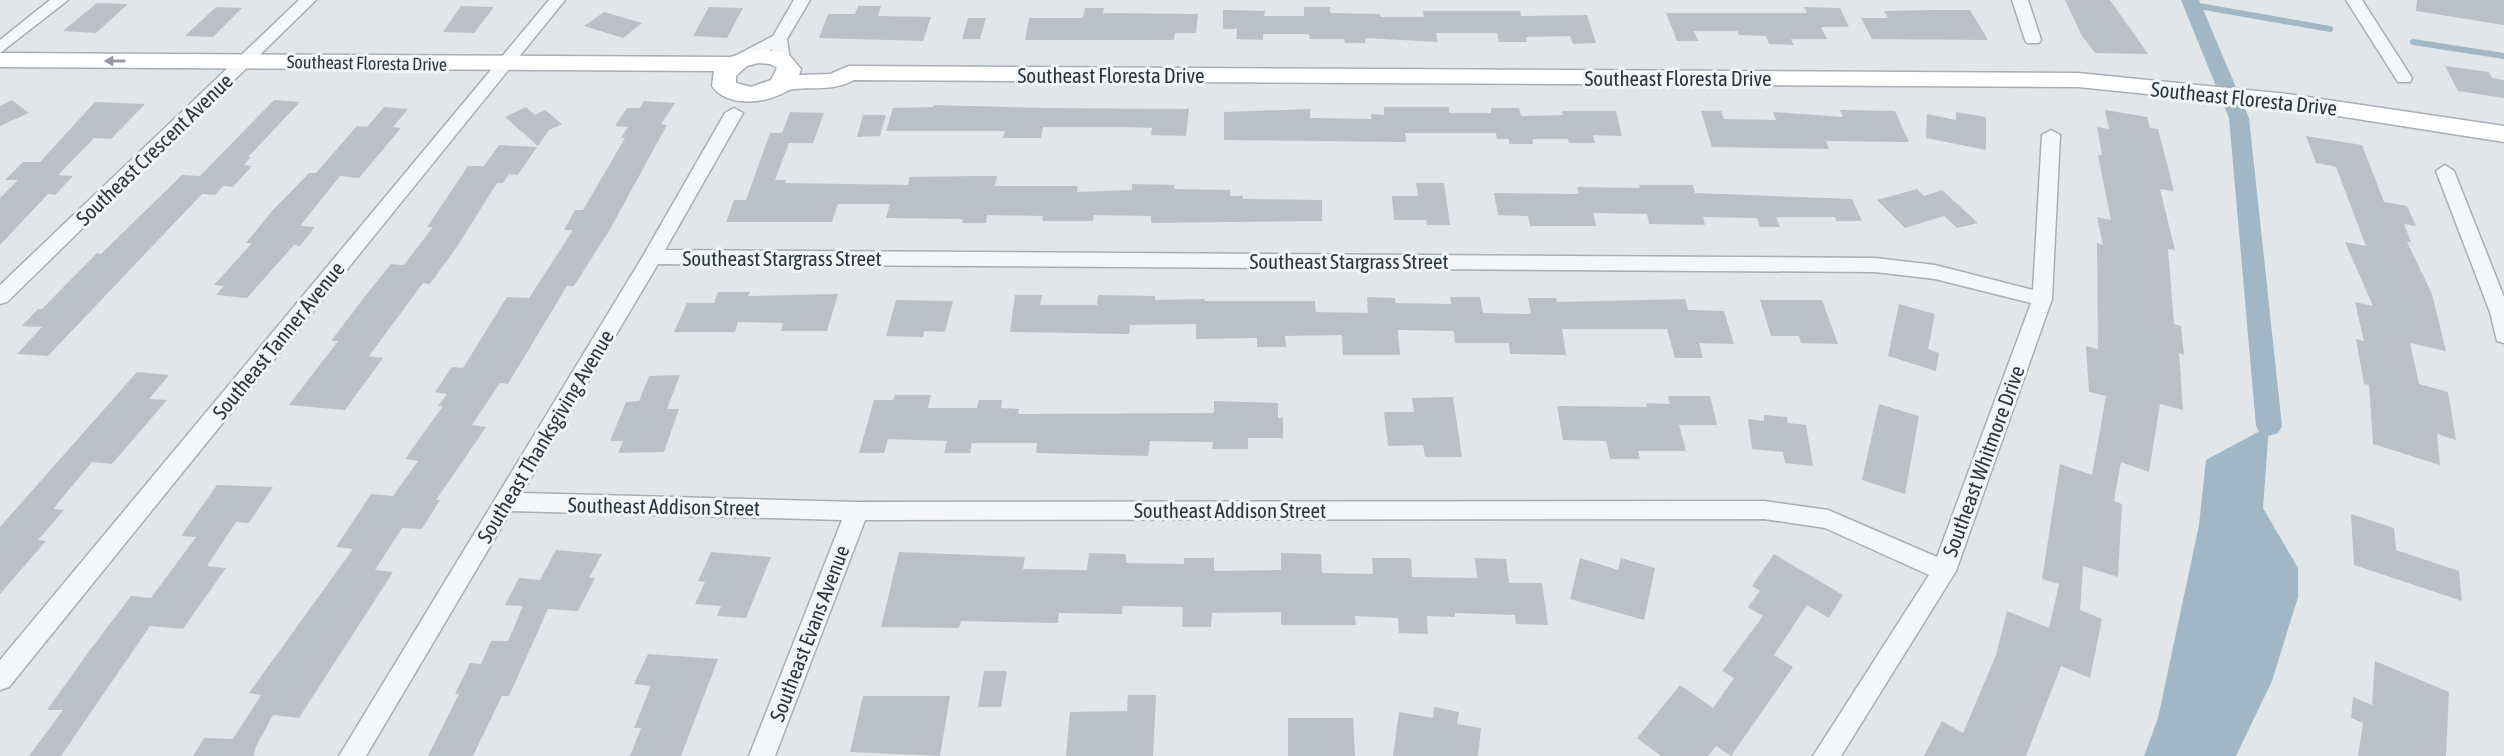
<svg xmlns="http://www.w3.org/2000/svg" width="2504" height="756" font-family="'Asap Condensed',sans-serif">
<style>
.water{fill:#a1b7c6}
.lines{fill:none;stroke-linecap:round;stroke-linejoin:round}
.stream{stroke:#a1b7c6;stroke-width:6}
.canal{fill:#a1b7c6;fill-rule:evenodd}
.building{fill:#bac0c6}
.street-casing{stroke:#a8aeb3;stroke-width:3}
.secondary-casing{stroke:#a8aeb3;stroke-width:3}
.street{fill:#f5f6f8;fill-rule:evenodd}
.secondary{fill:#fff;fill-rule:evenodd}
.oneway{fill:#969aa0}
.labels{text-anchor:middle;dominant-baseline:central;stroke-width:6;stroke-linejoin:round;paint-order:stroke}
.far-street-label{font-size:18px;fill:#2c3640;stroke:#f2f5f7}
.street-label{font-size:21px;fill:#2c3640;stroke:#f2f5f7}
</style>
<rect width="100%" height="100%" fill="#e3e6e9"/>
<path class="water" d="M2269,426L2263,508L2298,568V597L2272,681L2236,756H2144L2158,718L2199,525L2206,460Z"/>
<g class="lines">
<path class="stream" d="M2193,5L2330,29
M2413,42L2504,56"/>
<path class="canal" d="M2181,0H2199L2249,118L2282,426L2278,433L2269,436L2260,433L2256,426L2229,118Z"/>
</g>
<path class="building" d="M2065,0H2110L2148,54L2095,53L2082,36Z
M2417,0H2504V25L2416,11Z
M97,3L128,4L96,33L63,31Z
M461,6L494,7L474,33L443,32Z
M858,6H881L878,16L931,17L923,41L819,38L828,14H855Z
M216,7L242,8L213,37L185,36Z
M709,7L743,8L727,38L693,36Z
M1304,7H1330V13L1380,14L1381,17H1424L1423,11H1520L1521,16L1587,15L1596,43L1573,44L1570,36L1526,37L1527,42H1499L1497,33H1436L1438,42L1365,38V43H1345L1344,39H1310L1309,34H1263V40L1236,39L1237,29H1223V10L1265,11L1264,16H1304Z
M1804,7L1840,8L1849,27H1821L1827,39H1791L1794,45L1769,44L1766,36L1739,35L1737,31H1694L1698,41H1677L1666,13H1807Z
M1085,8H1104L1103,13L1198,14L1196,33H1175L1174,40H1025L1029,18H1083Z
M1935,10H1970L1988,40L1872,39L1861,18H1888L1884,11Z
M604,12L642,23L623,38L584,26Z
M968,18H986L980,39H962Z
M2445,66L2489,72L2492,78L2504,80V98L2458,91Z
M12,100L29,113L0,126V106Z
M274,100L300,102L248,157H251L244,165L252,166L233,187L223,186L215,195L202,194L48,356L17,354L42,327L22,326L38,309H42L97,253L101,254L182,175L200,176Z
M644,101L675,103L661,124L667,125L609,231L574,286H567L508,384L500,383L472,425L486,427L436,500H440L422,529L402,528L375,570L393,572L299,718L273,715L255,748L254,756H193L204,738L233,739L261,695L249,693L353,549L336,547L371,494L393,496L418,461L405,459L443,406H438L447,394L435,392L452,367L463,368L507,297L529,298L573,230H564L575,210H583L625,138H621L628,127L615,126L627,108H640Z
M95,102L145,104L111,139L94,138L58,175L73,176L55,195L48,194L0,245V198L18,180H5L23,162H40Z
M934,105L1047,108L1189,109L1186,136L1151,135L1152,128L1126,127H1043L1041,138H1003L1005,131H886L893,108L933,107Z
M384,107L408,109L393,127L401,128L359,178L340,176L300,226L315,227L300,246L294,245L247,298L216,295L224,286L214,285L252,243H246L272,211L309,173H316L357,126L367,127Z
M526,107L535,115L545,110L562,124L549,130L538,146L505,117Z
M1384,107H1449V113H1491V108H1519L1521,116L1563,115L1562,111H1616L1622,136L1593,135L1595,143H1569L1568,139H1532L1533,144H1509V139H1497L1496,133H1405L1406,142L1224,140V112L1310,109V118L1372,119L1371,114L1384,115Z
M1840,110L1895,111L1909,142L1826,141L1829,149L1712,147L1701,111H1721L1724,119L1776,120L1773,112L1843,117Z
M2105,110L2147,117L2150,128L2158,129L2174,191L2160,189L2175,250L2168,249L2174,324L2181,326L2184,355L2179,353L2183,410L2160,404L2149,472L2121,462L2114,501L2122,504L2118,577L2083,566L2080,610L2102,619L2090,678L2061,666L2026,756H1924L1942,721L1963,733L1996,655L2007,611L2049,628L2059,584L2042,579L2060,464L2092,475L2106,396L2089,392L2086,346L2098,349L2097,243L2103,245L2097,217L2111,220L2098,155H2102L2097,127L2109,129Z
M790,112L824,113L813,143H789L775,180H786L785,183L908,185L910,177L973,176H997L995,186H1078L1077,192L1132,190V184L1175,185L1174,189L1230,190V196H1243V199L1322,200V221L1151,223V216L1094,215L1093,221H1042L1043,216L987,215L986,223H962L963,219L886,218L890,204H838L832,222H726L734,200H746L770,133H782Z
M1956,112L1986,117V150L1926,138L1927,114L1956,120Z
M863,115H886L880,136L857,137Z
M2306,136L2362,145L2384,202L2407,206L2416,226L2404,224L2411,242H2407L2432,294L2446,351L2410,343L2419,384L2448,392L2456,440L2437,434L2440,465L2373,444L2369,385L2364,384L2356,339L2364,341L2355,302L2373,306L2345,242L2366,246L2336,167L2316,163Z
M499,145L537,147L518,175L509,174L503,183H497L456,248L430,284L423,283L369,356L383,358L345,410L289,405L338,341H331L366,295L391,264L404,265L433,227H427L468,166H484Z
M1416,183H1444L1450,225H1427L1426,220H1394L1392,196H1418Z
M1639,185H1693L1695,193L1852,199L1862,221H1836L1835,217H1776L1780,227H1760L1757,218L1703,217L1705,225L1649,224L1647,214L1593,213L1596,226H1530L1528,216L1498,215L1494,193L1579,194L1577,187L1640,188Z
M1917,189L1924,196L1942,190L1978,223L1957,228L1944,216L1905,228L1877,200Z
M718,292H750L748,296L838,294L827,331H781L783,323L738,322L735,332H674L687,303H714Z
M1015,295H1042L1040,305H1097L1098,295L1155,296V300L1205,299L1204,301H1315L1316,312L1368,313L1367,297L1395,298L1396,303L1451,304L1450,297H1480L1483,313L1531,314L1528,298H1556L1557,302L1685,299L1688,310L1724,311L1734,344L1699,343L1703,358H1675L1667,329H1562L1566,355L1510,354L1509,343H1455L1454,331L1398,330L1400,355H1343L1342,335L1285,336L1286,347H1257V338L1196,339V324L1130,325L1129,334L1010,332Z
M896,300L953,301L945,332L924,331L923,337L886,336Z
M1760,300H1822L1838,344L1801,343L1799,336H1771Z
M1899,304L1935,314L1928,349L1939,353L1936,371L1888,356Z
M137,372L169,375L149,399L167,400L112,464L92,462L53,509L64,510L38,540L46,541L0,594V527Z
M680,375L667,409H679L664,452L618,453L623,441H610L626,402L639,401L649,376Z
M895,395H931L928,408H977L979,400H1002L1001,408L1019,409L1018,414L1214,413V401L1278,403V418H1283V438H1248V449H1212L1213,442L1150,441L1148,456L1036,453L1037,443H972L970,453H944L947,441L888,439L884,453H859L874,400H893Z
M1668,396H1710L1717,425H1679L1686,451H1638L1640,459H1610L1606,441L1563,440L1557,406L1647,407L1646,403L1670,404Z
M1453,397L1462,457H1425L1423,445L1388,446L1384,412H1414L1412,398Z
M1879,404L1919,416L1905,494L1862,480Z
M1764,415L1787,417L1788,423L1806,425L1813,466L1785,463L1783,452L1752,449L1748,419L1764,421Z
M217,485L273,487L249,523L236,522L207,566L226,568L183,629L150,626L61,756H29L63,710H47L90,650L131,596L151,598L196,537L181,536Z
M2351,514L2394,528L2396,550L2459,571L2462,601L2354,565Z
M556,550L602,554L589,578H595L578,611L548,609L509,696H502L473,756H428L459,694H455L470,663L481,664L491,641H508L523,606L505,605L519,578L540,580Z
M711,552L771,557L746,618L717,616L721,606L695,604L705,582L698,581Z
M899,552L1025,557L1023,569L1087,570L1089,553L1126,554V563L1184,564V558H1214V571L1281,570V553L1321,554L1322,573L1373,574L1372,558H1411L1412,577L1477,578L1475,558L1506,559L1509,583H1542L1548,625L1516,624L1515,615L1455,613V617L1427,616L1428,634L1399,633L1398,618L1355,616L1356,625H1281V612L1212,613L1211,627H1182L1183,607L1123,606L1122,614L1059,613L1058,623L961,621L959,628L881,627Z
M1774,554L1843,595L1829,618L1807,605L1774,655L1793,667L1731,756L1716,746L1708,756H1661L1637,738L1680,685L1713,708L1734,678L1722,671L1763,616L1748,607L1760,591L1752,586Z
M1580,558L1618,570L1621,558L1655,568L1644,620L1570,599Z
M648,654L718,659L681,756H630L641,728H634L651,686L634,684Z
M2375,661L2449,692L2446,756H2358L2363,723L2351,718L2353,697L2372,705Z
M984,671H1007L1001,707H978Z
M1128,695H1156L1153,756H1066L1070,712L1127,711Z
M863,696H950L940,756L850,752Z
M1434,707L1459,712L1457,724L1481,728L1478,756H1393L1399,712L1433,718Z
M1288,718H1353L1355,756H1288Z"/>
<g class="lines">
<g class="street-casing">
<path id="street" d="M50,0H68L0,53V40Z
M299,0H316L7,302L0,304V285Z
M549,0H565L9,687L0,690V660Z
M794,0H810L787,39L790,60L788,64H776L772,49L745,65H733V57L773,36Z
M2012,0H2028L2041,40L2039,43H2027L2025,40Z
M2346,0H2362L2412,78L2410,82H2398Z
M734,108L743,113L665,250L1875,258L1935,265L2033,290L2042,135L2051,130L2060,135L2052,299L1956,571L1841,756H1813L1929,575L1825,528L1764,519L865,520L775,756H749L842,520L511,511L366,756H339L643,256L725,113ZM658,264L1875,272L1935,279L2031,303L1937,557L1828,510L1764,501L857,502L522,493Z
M2445,165L2454,171L2504,297V343L2497,341L2490,312L2436,171Z"/>
</g>
<g class="secondary-casing">
<path id="secondary" d="M763,49L788,54L801,69L799,75L830,74L849,66L2078,73L2287,94L2504,126V142L2287,108L2078,87L854,80C834,91 815,87 794,89C788,89 785,93 779,95C759,104 726,106 712,86L714,71L0,67V53L730,57ZM758,63L770,64L777,68L771,80L751,87L736,83V76L747,66Z"/>
</g>
<use href="#street" class="street"/>
<use href="#secondary" class="secondary"/>
</g>
<defs><path id="oneway-solid" d="M-6-.8H1V-3.2L6.5 0L1 3.2V.8H-6Z" transform="scale(1.75)"/></defs>
<use class="oneway" href="#oneway-solid" transform="translate(115 61) rotate(-180)"/>
<g class="labels">
<g class="far-street-label">
<text transform="translate(367 63) rotate(1)">Southeast Floresta Drive</text>
</g>
<g class="street-label">
<text x="1111" y="75">Southeast Floresta Drive</text>
<text x="1678" y="78">Southeast Floresta Drive</text>
<text transform="translate(2244 98) rotate(6)">Southeast Floresta Drive</text>
<text transform="translate(154 149) rotate(-44)">Southeast Crescent Avenue</text>
<text x="782" y="258">Southeast Stargrass Street</text>
<text x="1349" y="261">Southeast Stargrass Street</text>
<text transform="translate(278 340) rotate(-51)">Southeast Tanner Avenue</text>
<text transform="translate(545 436) rotate(-59)">Southeast Thanksgiving Avenue</text>
<text transform="translate(1983 461) rotate(-70)">Southeast Whitmore Drive</text>
<text transform="translate(664 506) rotate(1)">Southeast Addison Street</text>
<text x="1230" y="510">Southeast Addison Street</text>
<text transform="translate(809 633) rotate(-69)">Southeast Evans Avenue</text>
</g>
</g>
</svg>
